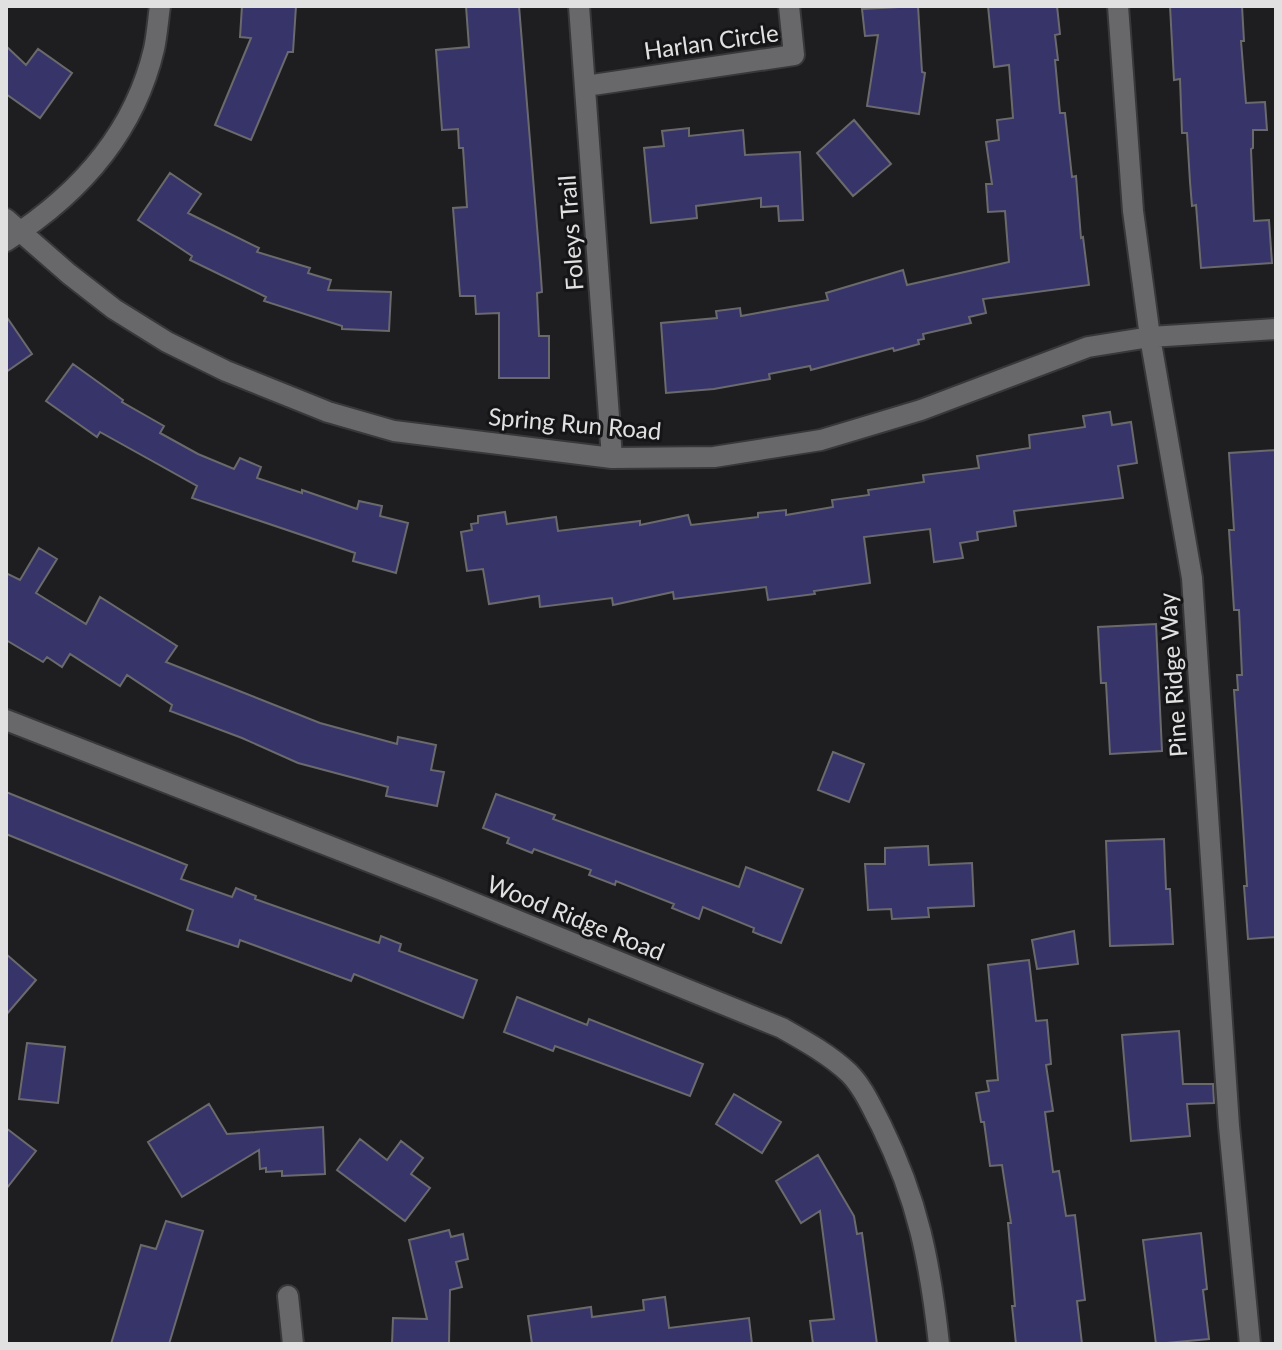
<svg xmlns="http://www.w3.org/2000/svg" width="1282" height="1350" font-family="Lato,sans-serif">
<style>
.building{fill:#373469;stroke:#6a6a6d;stroke-width:2}
.lines{fill:none;stroke-linecap:round;stroke-linejoin:round}
.minor-casing{stroke:#38383a;stroke-width:24}
.minor{stroke:#68686b;stroke-width:20}
.labels{text-anchor:middle;dominant-baseline:central;stroke-width:6;stroke-linejoin:round;paint-order:stroke}
.street-label{font-size:24px;fill:#e1e1e2;stroke:#151517}
</style>
<rect width="100%" height="100%" fill="#1e1e21"/>
<path class="building" d="M242,6H296L293,52H288L251,140L215,125L251,38L240,37Z
M466,6H519L540,263L542,292L537,293L539,336H549V378H499V313L476,314L475,296H460L453,208L467,207L463,148H459L458,129L442,130L436,50L469,47Z
M918,6L922,72L925,73L919,114L867,106L878,35L865,36L862,9Z
M988,6H1057L1060,34L1055,35L1058,60H1055L1060,113H1065L1072,177L1076,176L1081,238L1083,237L1089,285L983,299L986,313L969,317L971,323L923,334L924,339L918,340L919,344L894,351L893,348L811,370L810,366L769,374L770,379L714,389L666,393L661,323L717,318L716,311L740,308L741,316L828,300L826,293L903,270L907,285L1009,262L1005,211L988,212L986,184H992L986,142L999,140L997,120L1013,118L1009,65L994,67Z
M1170,6H1242L1244,41H1241L1246,103L1265,102L1267,130H1253V148L1251,149L1254,221L1269,220L1272,263L1201,268L1196,205L1192,206L1190,182L1187,133H1182L1180,79L1174,80Z
M6,46L26,65L38,49L72,73L40,118L6,94Z
M854,120L891,164L853,196L817,153Z
M689,128V136L743,130L745,155L800,152L803,220L779,221L778,206L761,207V198L696,206L697,218L651,223L644,148L664,146L662,131Z
M170,173L201,194L188,213L259,248L257,252L310,268L308,273L331,280L328,290L391,292L389,331L342,329V326L264,301L266,297L190,260L192,256L138,220Z
M6,316L32,354L6,372Z
M73,364L123,400L122,402L164,426L160,433L198,454L234,469L240,458L261,467L257,478L302,493V490L357,509L359,501L382,506L380,516L408,523L396,573L353,561L355,553L192,498L197,486L100,432L97,437L46,401Z
M1110,412L1112,425L1131,422L1137,463L1118,466L1123,498L1014,511L1016,526L977,532L978,540L960,543L963,558L934,562L930,529L864,537L870,583L814,591L815,594L768,600L766,587L674,599L673,592L613,605L612,598L540,607L539,596L489,604L483,569L467,571L461,532L472,530L471,524L478,523V516L505,512L507,524L556,517L558,531L640,521V525L688,515L691,525L758,517V513L786,510V515L833,507L832,500L869,495L868,490L924,482L923,475L979,468L977,456L1030,448L1029,435L1085,427L1083,416Z
M1276,450V937L1248,939L1244,886H1247L1234,690H1238L1237,675H1242L1239,610H1234L1229,530H1234L1229,453Z
M39,548L57,559L36,593L86,624L100,597L177,646L166,662L320,723L397,744L398,737L436,745L431,770L444,772L437,806L386,796L388,787L298,763L242,738L170,711L172,705L127,675L120,686L70,654L62,667L47,657L43,662L6,640V573L20,580Z
M1156,624L1162,751L1110,754L1106,683H1101L1098,627Z
M833,752L864,764L849,802L818,790Z
M6,792L187,865L181,879L232,897L236,888L256,896L255,899L379,943L381,936L401,944L399,951L477,980L463,1018L354,974L351,981L240,940L238,947L187,930L193,910L6,834Z
M496,794L555,815L553,819L739,887L746,867L803,889L781,943L753,932L754,928L703,907L699,919L672,908L674,904L616,881L615,885L589,875L591,870L534,849L532,853L507,843L509,838L483,828Z
M1164,839L1166,889H1170L1173,944L1110,946L1106,841Z
M928,846L929,865L972,863L974,906L928,908L929,917L892,919L891,909L868,910L865,864H885V848Z
M1074,931L1078,964L1037,969L1032,940Z
M6,954L36,980L6,1015Z
M1029,960L1036,1021L1047,1020L1051,1064L1046,1065L1053,1111L1045,1112L1053,1172L1059,1171L1066,1216L1075,1215L1085,1300L1077,1301L1082,1344H1016L1012,1306H1015L1008,1223H1011L1002,1165L990,1166L984,1122H981L976,1093L989,1091L987,1081L998,1080L988,965Z
M517,997L587,1025L589,1019L703,1064L690,1096L555,1046L553,1051L504,1032Z
M1179,1031L1183,1084H1213L1214,1103L1187,1104L1190,1136L1131,1141L1122,1035Z
M27,1043L65,1047L58,1103L19,1099Z
M734,1094L781,1122L762,1153L716,1124Z
M209,1104L227,1134L323,1127L325,1174L282,1176V1171L266,1172V1168L260,1169L259,1150L182,1197L148,1142Z
M6,1128L36,1151L6,1189Z
M360,1139L387,1160L401,1141L423,1158L411,1174L430,1188L405,1221L337,1170Z
M818,1155L854,1216L857,1234L862,1233L877,1344H813L810,1321L834,1319L820,1211L801,1223L776,1181Z
M166,1221L203,1231L169,1344H111L141,1245L156,1249Z
M449,1230L451,1237L463,1234L468,1259L456,1262L462,1287L450,1290L449,1344H392L393,1318L427,1319L409,1240Z
M1201,1233L1207,1289L1203,1290L1209,1339L1156,1344L1143,1240Z
M665,1297L669,1328L749,1318L752,1344H532L528,1316L591,1307L592,1317L644,1310L643,1300Z"/>
<g class="lines">
<g class="minor-casing">
<path id="minor" d="M579,6L612,458
M1118,6L1133,211L1150,337L1192,578L1229,1126L1250,1344
M586,86L794,55L789,6
M6,219L69,274L114,309L167,342L226,371L328,412L394,431L612,458L714,457L821,440L921,410L1088,347L1150,337L1276,329
M6,241C77,196 134,134 154,49C157,35 158,20 160,6
M6,720L442,890L782,1028C805,1041 830,1055 849,1073C863,1087 872,1108 881,1125C918,1200 930,1262 939,1344
M288,1296L293,1344"/>
</g>
<use href="#minor" class="minor"/>
</g>
<g class="labels">
<g class="street-label">
<text transform="translate(711 41) rotate(-8)">Harlan Circle</text>
<text transform="translate(570 233) rotate(-94)">Foleys Trail</text>
<text transform="translate(575 423) rotate(5)">Spring Run Road</text>
<text transform="translate(1172 675) rotate(-94)">Pine Ridge Way</text>
<text transform="translate(576 917) rotate(22)">Wood Ridge Road</text>
</g>
</g>
<rect width="1282" height="1350" fill="none" stroke="#e1e1e2" stroke-width="16"/>
</svg>
